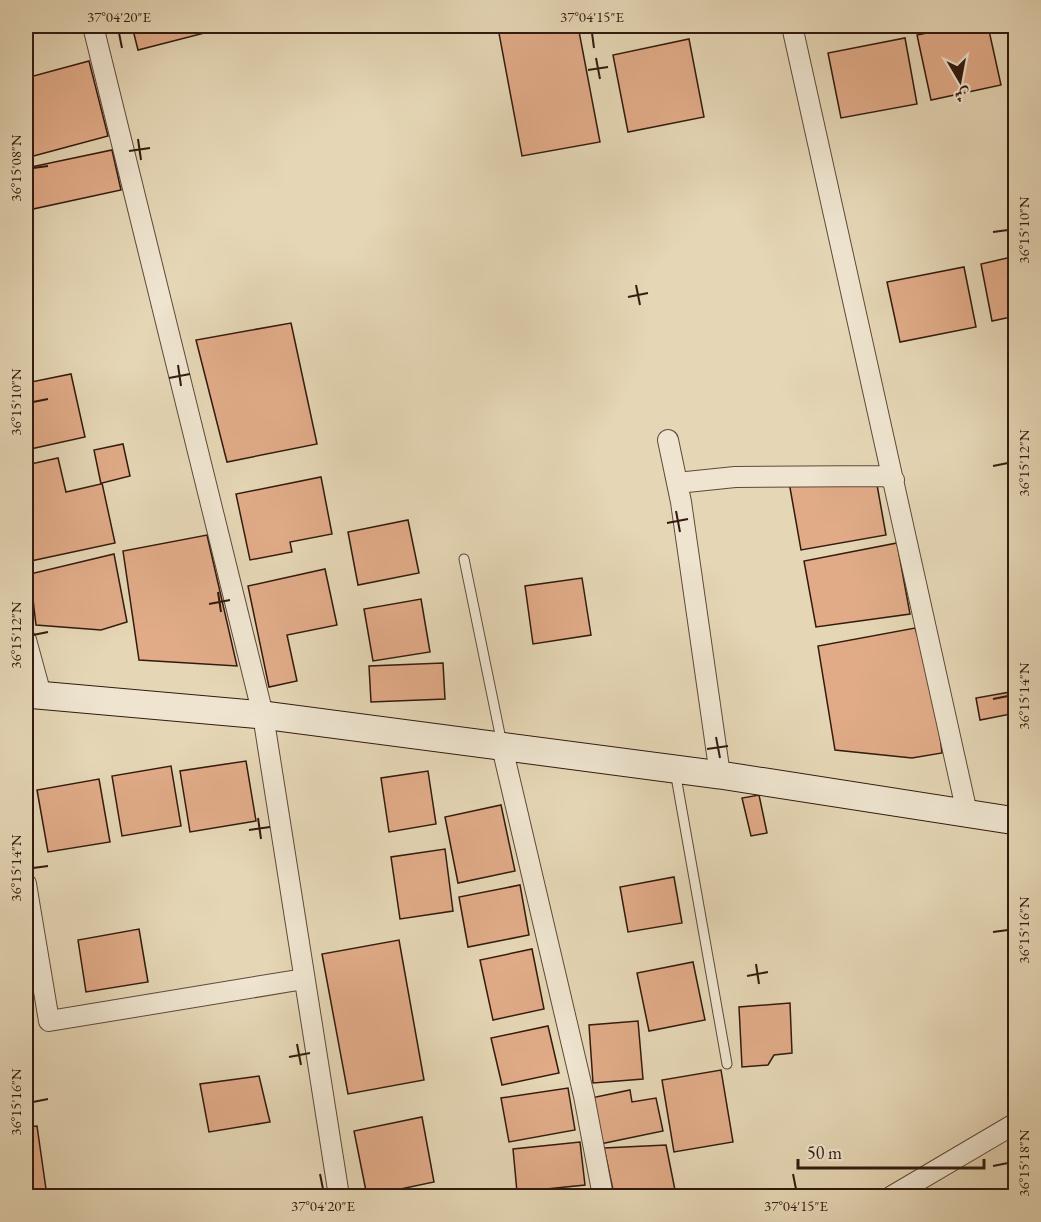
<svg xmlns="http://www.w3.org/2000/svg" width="1041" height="1222" font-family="'EB Garamond',Amiri,serif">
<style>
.building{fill:#e1ab88;stroke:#321a0e;stroke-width:1.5}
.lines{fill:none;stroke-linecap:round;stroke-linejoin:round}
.lane-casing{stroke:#5f4938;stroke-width:11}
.street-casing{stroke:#5f4938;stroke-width:22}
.secondary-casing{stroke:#321a0e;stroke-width:29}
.lane{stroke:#eee4cf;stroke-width:9}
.street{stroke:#eee4cf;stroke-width:20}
.secondary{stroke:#eee4cf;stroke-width:27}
.ticks{fill:none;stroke:#321a0e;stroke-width:2}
.neatline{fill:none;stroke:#321a0e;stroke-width:2}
.ticks-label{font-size:15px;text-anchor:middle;fill:#321a0e}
</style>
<rect width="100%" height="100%" fill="#e5d6b5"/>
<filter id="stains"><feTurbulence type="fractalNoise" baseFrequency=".00333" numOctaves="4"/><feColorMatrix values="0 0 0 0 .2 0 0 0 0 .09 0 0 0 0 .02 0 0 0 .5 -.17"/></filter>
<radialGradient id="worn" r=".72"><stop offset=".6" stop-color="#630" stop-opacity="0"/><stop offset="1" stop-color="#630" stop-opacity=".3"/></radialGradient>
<path class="building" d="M132,26H224V28L138,50Z
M514,26H578L600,142L522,156L498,28Z
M817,26H847L818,31Z
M962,26H988L1001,85L931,100L917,35Z
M1007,26H1016V72Z
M905,38L917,104L841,118L828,53Z
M689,39L704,117L628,132L613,55Z
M89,61L108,136L26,158V78Z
M112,150L121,190L33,209L26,168Z
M1016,256V316L992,321L981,264Z
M964,267L976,327L900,342L887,282Z
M291,323L317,444L227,462L196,340Z
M71,374L85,437L26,450V383Z
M123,444L130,476L102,483L115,543L26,562V465L58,458L66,492L101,484L94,450Z
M874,468L886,535L801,550L789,482Z
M321,477L332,534L290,542L292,552L250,560L236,494Z
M408,520L419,573L358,585L348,532Z
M207,535L237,666L139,660L123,551Z
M897,543L910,614L816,627L804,561Z
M114,554L127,622L101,630L36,625L30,574Z
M325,569L337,625L287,635L297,681L269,687L248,586Z
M582,578L591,635L533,644L525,586Z
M421,599L430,652L373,661L364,609Z
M915,628L934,685L942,753L912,758L835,750L818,646Z
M443,663L445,699L371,702L369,666Z
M1016,691V713L980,720L976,698Z
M246,761L256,821L190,832L180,771Z
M171,766L181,826L122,836L112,776Z
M428,771L436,824L389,832L381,778Z
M99,779L110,842L48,852L37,790Z
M759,795L767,833L751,836L742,798Z
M501,805L515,871L458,883L445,817Z
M445,849L453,911L400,919L391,857Z
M674,877L682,923L628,932L620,887Z
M520,885L529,935L468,947L459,897Z
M139,929L148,982L86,992L78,940Z
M399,940L424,1080L348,1094L322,954Z
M532,949L544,1009L493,1020L480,960Z
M693,962L705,1020L649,1031L637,973Z
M790,1003L792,1053L774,1055L768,1065L742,1067L739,1007Z
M638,1021L643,1079L593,1083L589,1025Z
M548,1026L559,1073L502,1085L491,1038Z
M721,1070L733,1142L674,1152L662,1080Z
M259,1076L270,1122L209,1132L200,1084Z
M568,1088L575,1130L509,1142L501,1098Z
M630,1090L632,1102L656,1098L663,1131L600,1144L591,1098Z
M422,1117L434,1182L367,1196L354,1131Z
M37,1126L47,1196H26V1127Z
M580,1142L585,1185L517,1192L513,1149Z
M666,1145L676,1195L613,1190L604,1148Z"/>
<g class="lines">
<g class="lane-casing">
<path id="lane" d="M464,559L502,744
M675,771L727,1064"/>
</g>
<g class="street-casing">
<path id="street" d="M93,26L263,715L339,1196
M792,26L967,813
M668,440L681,502L720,775
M677,483L735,477L884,476L894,480
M26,640L41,695
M502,747L584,1096L603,1196
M26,884L49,1021L304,979
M892,1196L1016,1123"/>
</g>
<g class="secondary-casing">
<path id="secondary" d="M26,694L263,715L720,775L1016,821"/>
</g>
<use href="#lane" class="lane"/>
<use href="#street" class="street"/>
<use href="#secondary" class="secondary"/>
</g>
<path class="ticks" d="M119,33L122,48M592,33L594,48M596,58L600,79M588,70L608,67M138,139L141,160M129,151L150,148M33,168L48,166M993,232L1008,230M636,285L640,305M628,297L648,293M178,365L181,386M169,378L190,374M33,402L48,399M993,466L1008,463M676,511L680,532M667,523L688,519M218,592L221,612M209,604L230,600M33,635L48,632M993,699L1008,696M716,737L720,758M707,749L728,746M258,818L261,839M249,830L270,827M33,868L48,866M993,932L1008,930M756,964L759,984M747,976L768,972M297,1044L301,1065M289,1057L310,1053M33,1102L48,1099M993,1166L1008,1163M320,1174L323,1189M793,1174L796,1189"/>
<rect width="1041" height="1222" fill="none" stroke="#e5d6b5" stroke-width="66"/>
<g transform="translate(960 81) rotate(170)" stroke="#eee4cf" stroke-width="4.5" paint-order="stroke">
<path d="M0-4.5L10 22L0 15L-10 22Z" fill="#321a0e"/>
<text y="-9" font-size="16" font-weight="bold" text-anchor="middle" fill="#321a0e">ش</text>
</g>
<path d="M798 1159v9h186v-9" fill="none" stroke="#321a0e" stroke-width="3"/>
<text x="807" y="1159" font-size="18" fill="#321a0e" stroke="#eee4cf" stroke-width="4.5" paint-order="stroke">50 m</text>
<rect x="33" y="33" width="975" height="1156" class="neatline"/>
<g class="ticks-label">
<text x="119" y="22">37°04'20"E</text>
<text x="592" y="22">37°04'15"E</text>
<text transform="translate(16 168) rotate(-90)" y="5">36°15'08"N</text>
<text transform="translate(1024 230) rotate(-90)" y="5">36°15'10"N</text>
<text transform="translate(16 402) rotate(-90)" y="5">36°15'10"N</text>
<text transform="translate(1024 463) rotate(-90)" y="5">36°15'12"N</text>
<text transform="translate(16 635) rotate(-90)" y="5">36°15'12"N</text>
<text transform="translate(1024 696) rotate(-90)" y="5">36°15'14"N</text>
<text transform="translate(16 868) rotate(-90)" y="5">36°15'14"N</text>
<text transform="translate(1024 930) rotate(-90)" y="5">36°15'16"N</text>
<text transform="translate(16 1102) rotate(-90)" y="5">36°15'16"N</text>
<text transform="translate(1024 1163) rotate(-90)" y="5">36°15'18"N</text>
<text x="323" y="1211">37°04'20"E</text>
<text x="796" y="1211">37°04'15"E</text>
</g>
<rect width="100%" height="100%" filter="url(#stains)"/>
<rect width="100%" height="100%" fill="url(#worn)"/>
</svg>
